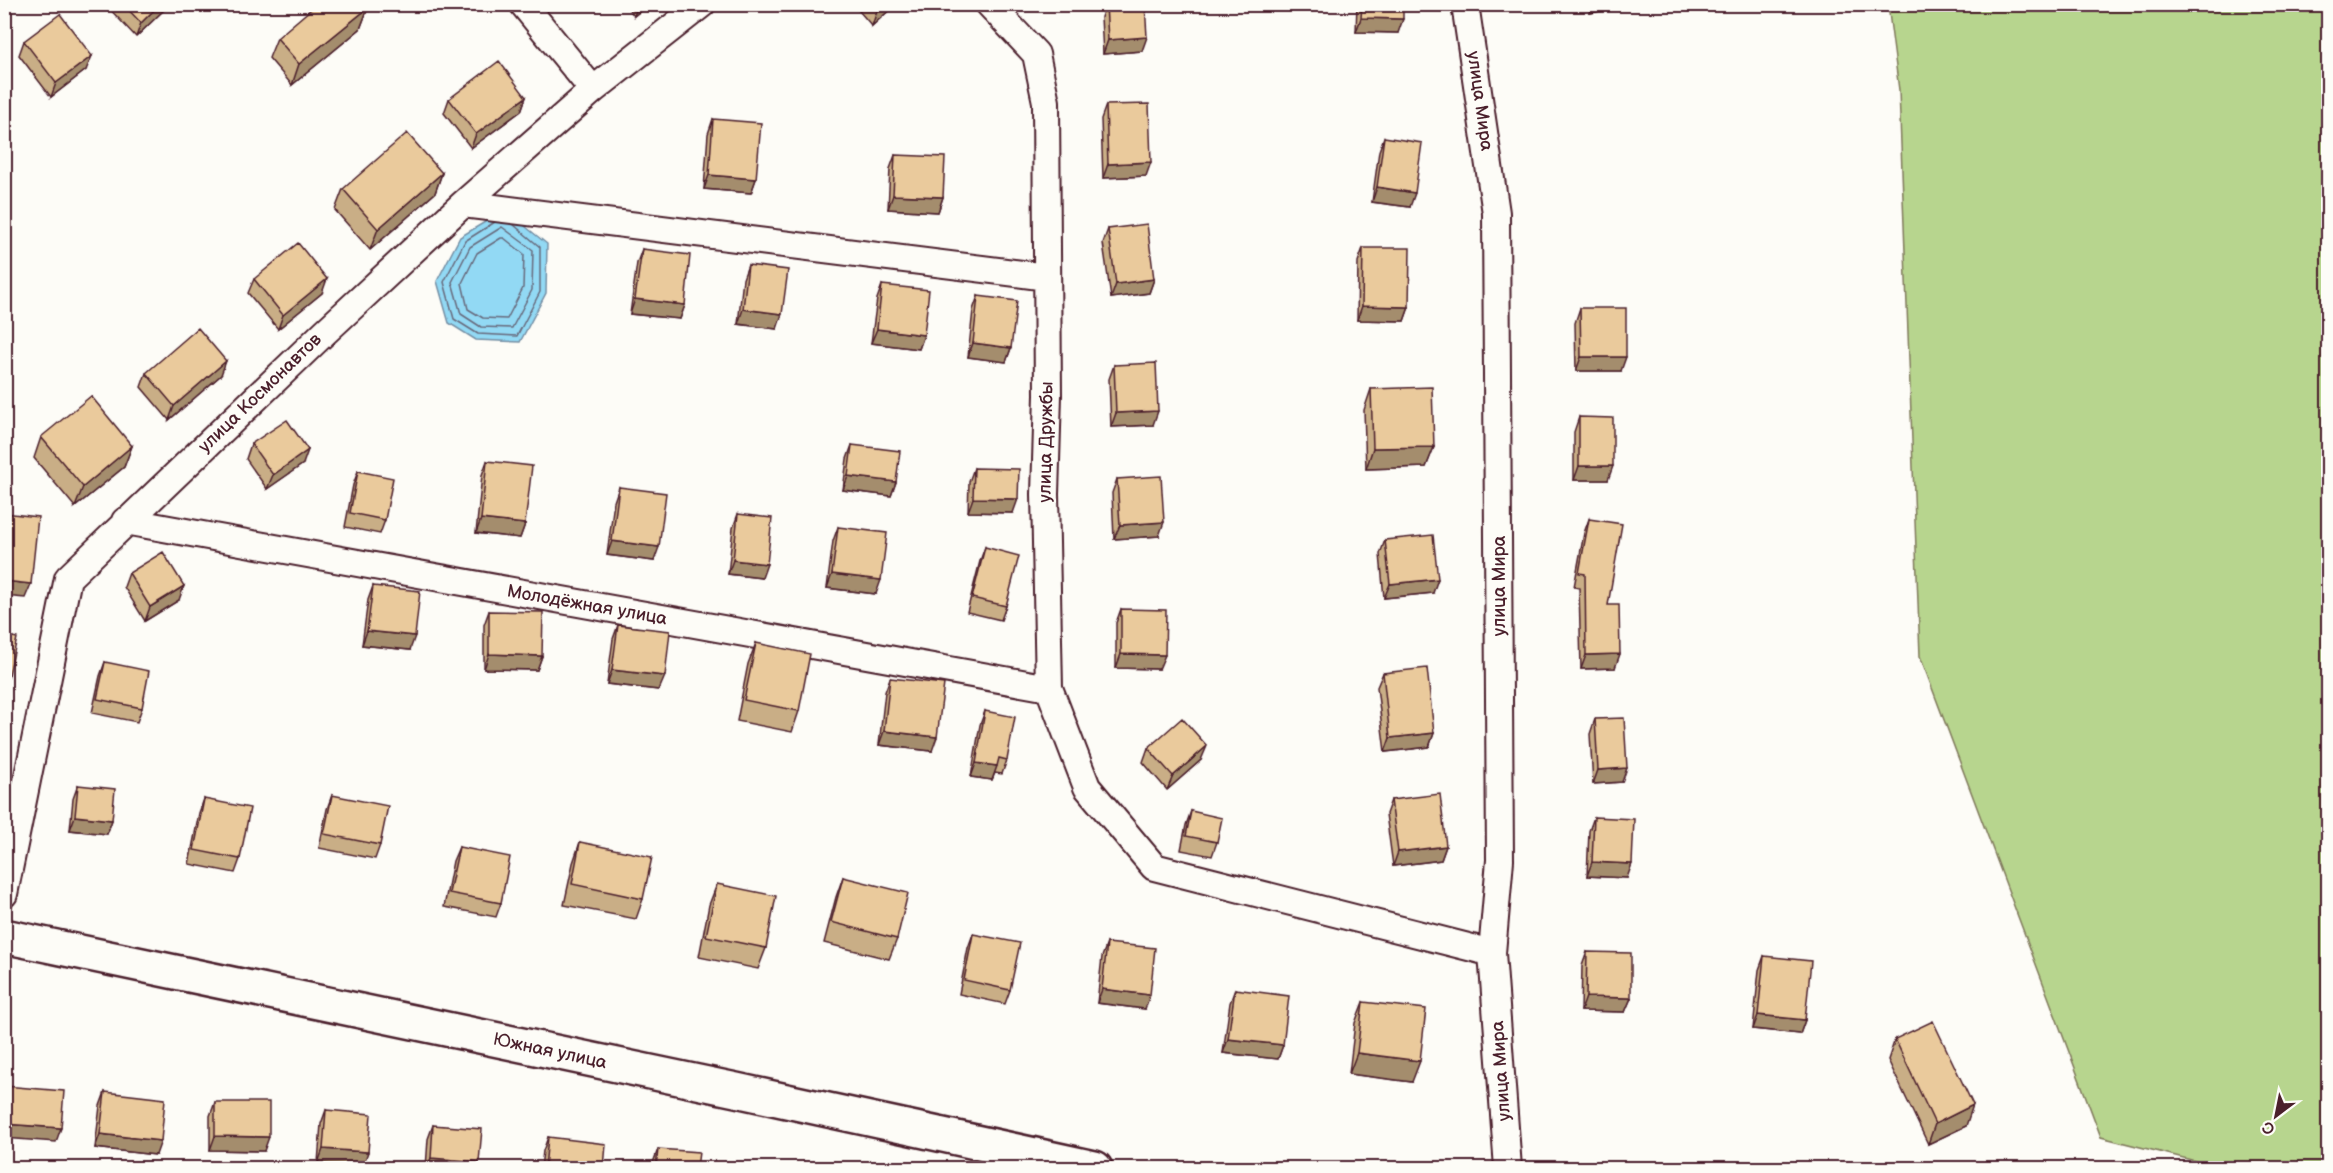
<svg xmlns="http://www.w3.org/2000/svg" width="2333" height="1173" font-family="'Balsamiq Sans',sans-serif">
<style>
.green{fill:#b7d58e;stroke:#807a5c;stroke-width:1.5}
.water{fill:#92d9f4;stroke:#758fa4;stroke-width:1.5}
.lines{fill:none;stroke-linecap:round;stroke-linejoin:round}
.shore{stroke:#67697b;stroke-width:1.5}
.minor-casing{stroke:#4a1f2b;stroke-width:30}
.major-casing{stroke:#4a1f2b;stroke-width:38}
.minor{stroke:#fdfcf7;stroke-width:26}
.major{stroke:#fdfcf7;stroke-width:33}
.wall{fill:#c9ae86;stroke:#4a1f2b;stroke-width:1.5}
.shaded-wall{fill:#a48d6d;stroke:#4a1f2b;stroke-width:1.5}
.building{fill:#eaca9c;stroke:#4a1f2b;stroke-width:1.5}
.labels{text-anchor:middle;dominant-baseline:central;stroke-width:4.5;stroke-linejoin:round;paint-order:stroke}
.street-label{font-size:18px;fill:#4a1f2b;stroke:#fdfcf7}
</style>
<rect width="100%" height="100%" fill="#fdfcf7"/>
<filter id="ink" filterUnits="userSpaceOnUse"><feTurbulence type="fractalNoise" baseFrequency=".0167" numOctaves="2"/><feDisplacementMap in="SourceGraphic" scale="12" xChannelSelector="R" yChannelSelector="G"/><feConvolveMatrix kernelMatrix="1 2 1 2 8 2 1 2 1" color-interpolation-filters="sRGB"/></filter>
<g filter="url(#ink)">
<path class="green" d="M1888,5H2328V1168H2223L2101,1137L1920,656L1899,90Z"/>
<path class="water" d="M505,210L547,244L546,293L520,342L476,340L449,323L437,281L460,237Z"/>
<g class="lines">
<path class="shore" d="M495,222L465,241L444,282L454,319L478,334L517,336L540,292V247L514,225
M502,227L533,250L532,290L512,328L481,327L461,314L452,282L470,247Z
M501,238H504L524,254L523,288L507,319L483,318L468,309L462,283L477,253Z"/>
<g class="minor-casing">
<path id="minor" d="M523,4L593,90
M989,4L1036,54L1046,102L1048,395L1045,494L1049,688L1087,787L1154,867L1492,953
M1465,4L1496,213L1500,860L1492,953L1508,1168
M463,204L1047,277
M125,521L1049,688
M4,894L68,578L325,332L463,204L593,90L702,4"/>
</g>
<g class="major-casing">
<path id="major" d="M4,936L736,1090L1095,1168"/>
</g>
<use href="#minor" class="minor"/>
<use href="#major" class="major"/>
</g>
<path class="wall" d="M105,4H170L136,37Z
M625,4H649L634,16Z
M853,4H896L872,26Z
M1106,4H1145L1142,51L1103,54L1101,17Z
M1357,4H1403L1398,33L1356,32Z
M1588,4H1635L1590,13Z
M368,8L360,29L292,85L269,58L277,38Z
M24,41L86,70L51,97L19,55Z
M526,97L521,111L471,148L444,113L449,99Z
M1106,105L1146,176L1103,178L1101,119Z
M713,119L756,179L751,193L704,189L708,134Z
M1384,137L1410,207L1372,202L1379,151Z
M895,155L943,197L938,212L888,209L890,169Z
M442,173L435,193L370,250L335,210L343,189Z
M1108,229L1154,279L1149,293L1111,298L1103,243Z
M1363,248L1409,307L1404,321L1357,320L1358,262Z
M642,249L685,305L680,319L630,314L637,263Z
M748,265L777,329L738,324L743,279Z
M254,279L322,293L278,329L248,293Z
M882,285L924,335L919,349L871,343L877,299Z
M978,296L1011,348L1006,362L968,357L973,310Z
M1580,308L1621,371H1576L1575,323Z
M1114,365L1153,425L1111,427L1109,379Z
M146,373L221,375L169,420L141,387Z
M1371,389L1434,447L1426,467L1366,469L1364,410Z
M1579,417L1608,480H1574V432Z
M41,437L132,446L124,467L75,507L34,458Z
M251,444L303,464L267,489L246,459Z
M852,445L896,482L891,496L843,490L847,459Z
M487,461L525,524L520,538L476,533L482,475Z
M974,468L1013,513L968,512L969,482Z
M358,471L385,520L380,534L345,527L353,485Z
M1117,479L1159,536L1114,539L1112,493Z
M619,487L654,561L607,555L614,502Z
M738,514L762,578L728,574L733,528Z
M1589,519L1608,605L1615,668L1581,669L1579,588L1574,587L1584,533Z
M838,527L876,594L827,588L833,541Z
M1385,540L1433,593L1384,598L1380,554Z
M985,547L1006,606L1001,620L967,612L980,561Z
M129,573L179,600L145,621L124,587Z
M373,586L410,650L362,645L368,600Z
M1121,609L1159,669L1116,668V623Z
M489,611L542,656L537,670L484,669V625Z
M618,625L659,690L607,684L613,639Z
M4,635L9,675L4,687Z
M756,643L799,711L792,732L737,721L748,664Z
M105,662L142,708L137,722L92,713L100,676Z
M1383,673L1434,733L1429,747L1385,752L1377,687Z
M890,678L932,751L879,745L885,692Z
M985,711L1007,760L1002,774L995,773L992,780L971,777L980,725Z
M1595,719L1622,782L1593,784L1590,734Z
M1148,748L1201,760L1167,790L1143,762Z
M78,785L112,820L107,834L70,830L73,799Z
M332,795L380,845L375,859L319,848L327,809Z
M204,799L240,859L235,873L189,864L199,813Z
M1391,800L1446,846L1441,860L1393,866L1386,814Z
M1191,811L1217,842L1212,856L1181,850L1186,825Z
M1594,817L1627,878L1587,876L1589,831Z
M580,842L643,899L636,919L564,905L573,863Z
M459,847L501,903L496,917L444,907L453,861Z
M843,877L897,939L889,959L824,943L836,897Z
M717,884L766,948L758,969L699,957L709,905Z
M973,934L1010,990L1005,1004L959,994L968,948Z
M1107,943L1145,1009L1097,1003L1102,957Z
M1587,952L1631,998L1625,1012L1581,1011L1582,966Z
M1764,956L1805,1020L1800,1034L1753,1029L1759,970Z
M1235,989L1283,1045L1278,1059L1223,1053L1230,1003Z
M1363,1002L1412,1082L1349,1074L1355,1023Z
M1895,1039L1966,1126L1928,1144L1888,1060Z
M105,1092L156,1155L95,1148L100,1106Z
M215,1102L264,1151L210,1150V1116Z
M326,1110L363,1166L318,1163L321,1124Z
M433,1125L479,1162L477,1168H426L428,1139Z
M548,1137L604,1168H541L543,1151Z
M658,1149L697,1168H652L653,1163Z"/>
<path class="shaded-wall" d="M160,4H170L136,37L141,23Z
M638,4H649L634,16Z
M880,4H896L872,26L879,5Z
M1593,4H1635L1590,13Z
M368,8L360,29L292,85L299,64Z
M1361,18L1403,19L1398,33L1356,32Z
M1147,37L1142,51L1103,54L1108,40Z
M92,56L86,70L51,97L56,83Z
M526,97L521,111L471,148L476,134Z
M1151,162L1146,176L1103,178L1108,164Z
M442,173L435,193L370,250L378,229Z
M709,175L756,179L751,193L704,189Z
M1377,187L1415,193L1410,207L1372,202Z
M893,195L943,197L938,212L888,209Z
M327,279L322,293L278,329L283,315Z
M1154,279L1149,293L1111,298L1116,284Z
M635,299L685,305L680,319L630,314Z
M1362,306L1409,307L1404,321L1357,320Z
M743,309L782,314L777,329L738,324Z
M877,329L924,335L919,349L871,343Z
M973,343L1011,348L1006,362L968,357Z
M1581,357H1626L1621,371H1576Z
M226,361L221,375L169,420L174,406Z
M1158,411L1153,425L1111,427L1116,413Z
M132,446L124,467L75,507L83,487Z
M1434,447L1426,467L1366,469L1373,448Z
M308,450L303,464L267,489L273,475Z
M1579,466H1613L1608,480H1574Z
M848,476L896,482L891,496L843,490Z
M973,498L1018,499L1013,513L968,512Z
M481,519L525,524L520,538L476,533Z
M1164,522L1159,536L1114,539L1120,525Z
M612,541L659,547L654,561L607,555Z
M733,560L767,564L762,578L728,574Z
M832,574L881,580L876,594L827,588Z
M1438,579L1433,593L1384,598L1390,584Z
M4,581L31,584L25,598L4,596Z
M184,586L179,600L145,621L150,607Z
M367,631L415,636L410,650L362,645Z
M489,654L542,656L537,670L484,669Z
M1121,654L1165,655L1159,669L1116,668Z
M1620,654L1615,668L1581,669L1586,655Z
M612,670L665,676L659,690L607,684Z
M884,731L937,737L932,751L879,745Z
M1434,733L1429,747L1385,752L1390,738Z
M1207,746L1201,760L1167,790L1173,776Z
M976,763L997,766L992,780L971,777Z
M1627,768L1622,782L1593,784L1598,770Z
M75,816L112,820L107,834L70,830Z
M1446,846L1441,860L1393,866L1398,852Z
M1592,862L1632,864L1627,878L1587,876Z
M1102,989L1150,995L1145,1009L1097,1003Z
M1586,997L1631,998L1625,1012L1581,1011Z
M1758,1015L1805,1020L1800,1034L1753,1029Z
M1228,1039L1283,1045L1278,1059L1223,1053Z
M1357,1053L1420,1061L1412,1082L1349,1074Z
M1973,1105L1966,1126L1928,1144L1935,1124Z
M4,1124L61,1128L56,1142L4,1138Z
M100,1134L161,1141L156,1155L95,1148Z
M215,1136L269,1137L264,1151L210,1150Z
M323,1149L368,1152L363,1166L318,1163Z
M431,1158L479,1162L477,1168H427Z"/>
<path class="building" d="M123,4H160L141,23Z
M317,4H365L368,8L299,64L277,38Z
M1106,4H1145L1147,37L1108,40Z
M1362,4H1403V19L1361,18Z
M60,14L92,56L56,83L24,41Z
M499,61L526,97L476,134L449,99Z
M1149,104L1151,162L1108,164L1106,105Z
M713,119L761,123L756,179L709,175Z
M407,133L442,173L378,229L343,189Z
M1384,137L1422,143L1415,193L1377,187Z
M895,155L945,157L943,197L893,195Z
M1147,224L1154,279L1116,284L1108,229Z
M298,243L327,279L283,315L254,279Z
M1363,248H1410L1409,307L1362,306Z
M642,249L690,255L685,305L635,299Z
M748,265L788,270L782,314L743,309Z
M882,285L929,290L924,335L877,329Z
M978,296L1017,301L1011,348L973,343Z
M1580,308H1626V357H1581Z
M198,328L226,361L174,406L146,373Z
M1156,363L1158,411L1116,413L1114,365Z
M1432,387L1434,447L1373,448L1371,389Z
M91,396L132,446L83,487L41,437Z
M1579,417L1613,418V466H1579Z
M287,420L308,450L273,475L251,444Z
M852,445L900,451L896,482L848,476Z
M487,461L532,466L525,524L481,519Z
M974,468L1019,469L1018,499L973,498Z
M358,471L393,478L385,520L350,513Z
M1161,476L1164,522L1120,525L1117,479Z
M619,487L666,493L659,547L612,541Z
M4,513L38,517L31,584L4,581Z
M738,514L772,518L767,564L733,560Z
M1589,519L1622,524L1608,605H1619L1620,654L1586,655L1585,574L1579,573Z
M838,527L887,533L881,580L832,574Z
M1433,535L1438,579L1390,584L1385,540Z
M985,547L1019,556L1006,606L972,598Z
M163,552L184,586L150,607L129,573Z
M373,586L420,591L415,636L367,631Z
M1121,609L1166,610L1165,655L1121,654Z
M489,611L543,612L542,656L489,654Z
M618,625L670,631L665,676L612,670Z
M4,635L17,638L9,675L4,674Z
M756,643L810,654L799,711L744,700Z
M105,662L149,671L142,708L97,699Z
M1427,668L1434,733L1390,738L1383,673Z
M890,678L944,684L937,737L884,731Z
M985,711L1015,717L1007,760L999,758L997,766L976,763Z
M1182,718L1207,746L1173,776L1148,748Z
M1624,718L1627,768L1598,770L1595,719Z
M78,785L115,789L112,820L75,816Z
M1440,794L1446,846L1398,852L1391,800Z
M332,795L388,806L380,845L324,834Z
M204,799L250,808L240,859L194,850Z
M1191,811L1222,818L1217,842L1186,836Z
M1594,817L1634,819L1632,864L1592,862Z
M580,842L652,857L643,899L572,884Z
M459,847L510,857L501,903L449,893Z
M843,877L908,893L897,939L831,922Z
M717,884L776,896L766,948L706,936Z
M973,934L1020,943L1010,990L964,980Z
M1107,943L1155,948L1150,995L1102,989Z
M1587,952L1631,953V998L1586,997Z
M1764,956L1811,961L1805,1020L1758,1015Z
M1235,989L1289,996L1283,1045L1228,1039Z
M1363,1002L1426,1009L1420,1061L1357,1053Z
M1933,1021L1973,1105L1935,1124L1895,1039Z
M4,1086L64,1091L61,1128L4,1124Z
M105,1092L165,1099L161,1141L100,1134Z
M215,1102H269V1137L215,1136Z
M326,1110L371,1114L368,1152L323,1149Z
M433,1125L482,1129L479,1162L431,1158Z
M548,1137L606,1144L604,1168H545Z
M658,1149L699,1152L697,1168H656Z"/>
</g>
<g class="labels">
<g class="street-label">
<text transform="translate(1480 101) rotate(82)">улица Мира</text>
<text transform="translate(260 393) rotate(-44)">улица Космонавтов</text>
<text transform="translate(1046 442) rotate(-89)">улица Дружбы</text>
<text transform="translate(1499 586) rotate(-90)">улица Мира</text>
<text transform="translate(587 605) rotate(10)">Молодёжная улица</text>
<text transform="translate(550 1051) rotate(12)">Южная улица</text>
<text transform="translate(1501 1071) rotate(-94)">улица Мира</text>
</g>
</g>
<rect width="2333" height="1173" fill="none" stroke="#fdfcf7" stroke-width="24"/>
<rect x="12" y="12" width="2309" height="1149" fill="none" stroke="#4a1f2b" stroke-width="2" filter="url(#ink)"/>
<g transform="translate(2276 1116) rotate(212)" stroke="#fdfcf7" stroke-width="4.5" paint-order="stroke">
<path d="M0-4.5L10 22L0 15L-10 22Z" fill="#4a1f2b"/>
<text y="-9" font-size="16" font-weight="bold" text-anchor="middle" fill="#4a1f2b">С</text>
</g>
</svg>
